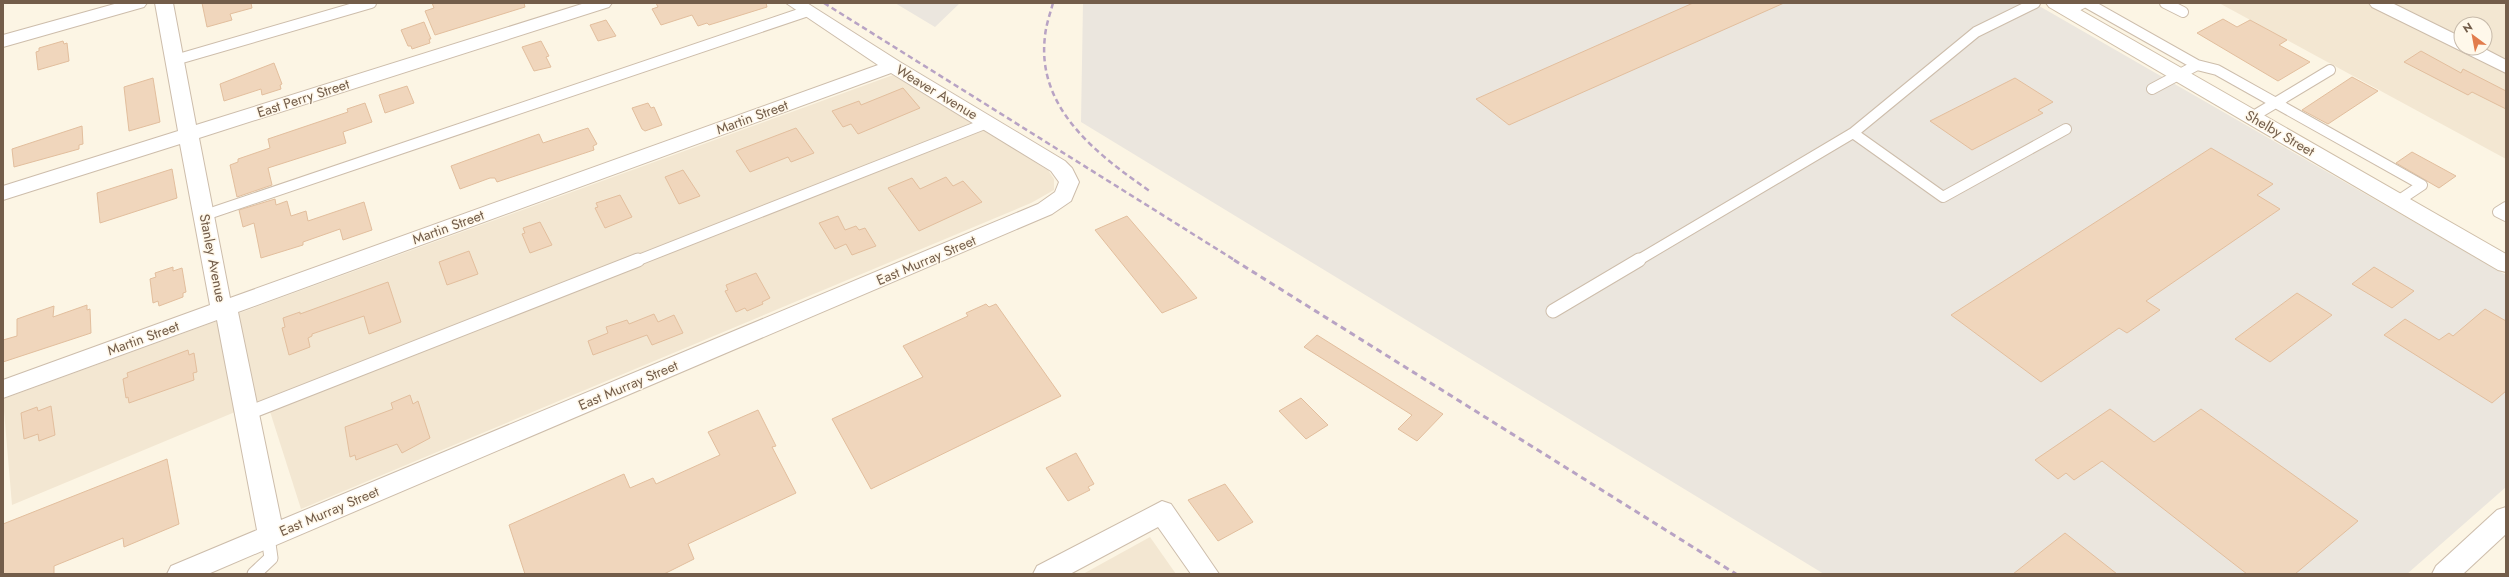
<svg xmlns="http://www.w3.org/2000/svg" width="2509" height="577" font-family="Jost,sans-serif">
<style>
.residential{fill:#f3e7d2;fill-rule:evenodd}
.industrial{fill:#ebe6de}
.building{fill:#f0d6bc;stroke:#e2be9d}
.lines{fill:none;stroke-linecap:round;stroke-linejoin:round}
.service-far1-casing{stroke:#cdbdab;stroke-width:12}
.service-casing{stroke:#cdbdab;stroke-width:15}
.minor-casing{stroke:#cdbdab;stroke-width:2}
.tertiary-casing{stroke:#cdbdab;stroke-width:2}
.secondary-casing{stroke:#cfbea8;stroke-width:2}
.service-far1{stroke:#fff;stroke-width:10}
.service{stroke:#fff;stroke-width:13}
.minor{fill:#fff;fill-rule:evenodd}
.tertiary{fill:#fff;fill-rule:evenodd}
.secondary{fill:#fff;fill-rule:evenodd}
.rail-far1{stroke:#b8a3c4;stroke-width:2.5;stroke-dasharray:5.5 3.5;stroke-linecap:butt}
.rail{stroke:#b8a3c4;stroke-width:3;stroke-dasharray:6 4.5;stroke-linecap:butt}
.labels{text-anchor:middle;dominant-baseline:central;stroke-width:3;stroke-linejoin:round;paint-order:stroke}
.street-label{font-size:14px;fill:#735d4a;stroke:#fff8ea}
</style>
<rect width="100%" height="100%" fill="#fcf5e4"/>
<path class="residential" d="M2219,3H2506V159ZM2461,24H2485V48H2461Z
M893,75L1048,170L1054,179V190L1031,203L301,509L266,399L12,505L3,399Z
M1150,537L1176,574H1083Z"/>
<path class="industrial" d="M895,3H960L935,27Z
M1083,3H2034L2506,275V487L2407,574H1824L1081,122Z"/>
<path class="building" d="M202,3H251L252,8L230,14L232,20L207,27Z
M432,3H524L525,7L435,35L425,11L434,8Z
M656,3H766L767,7L709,25L707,23L698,26L692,15L661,25L652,9L658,7Z
M1693,3H1784L1509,125L1476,99Z
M2223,19L2237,27L2250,20L2287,40L2279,45L2310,62L2278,81L2197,33Z
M606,20L616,36L598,41L590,25Z
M424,22L431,39H429L430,43L412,49L411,46H408L401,30Z
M63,41L64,44L67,43L69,61L38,70L36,52L39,51V48Z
M541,41L549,56L546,57L551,67L534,71L522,47Z
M2421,51L2461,73L2463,69L2506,91V109L2472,92L2468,95L2404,62Z
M274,63L282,84L280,85L281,89L262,95L261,89L224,101L220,84Z
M2352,77L2378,91L2328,124L2302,110Z
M153,78L160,122L129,131L124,87Z
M2015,78L2053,102L2038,110L2043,113L1972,150L1930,121Z
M407,86L414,103L385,113L379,95Z
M903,88L920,108L858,134L851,124L843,127L832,111L859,101L861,105Z
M365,103L372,122L343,132L346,143L268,168L272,185L237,197L230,165L238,162V159L270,148L268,139L348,112L347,109Z
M648,103L651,108L654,107L662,125L645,131L642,129L632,108Z
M82,126L83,144L79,145V149L14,167L12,149Z
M588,128L597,144L593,146L594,150L497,182L495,178H490L460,189L451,166L539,134L543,143Z
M796,128L814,153L791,162L788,157L750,172L736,151Z
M2211,148L2273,184L2257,195L2280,209L2146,301L2160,310L2127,333L2119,328L2041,382L1951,315Z
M2412,152L2456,176L2439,188L2396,163Z
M172,169L177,198L100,223L97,193Z
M683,170L700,196L679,204L665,177Z
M946,177L953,186L963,181L982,202L919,231L888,188L912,178L920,189Z
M620,195L632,217L605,228L595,208L598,207L596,203Z
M275,199L276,205L287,201L291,216L306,211L308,221L364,202L372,230L343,240L340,229L303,242V245L261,258L254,223L243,227L239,210Z
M838,216L845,230L856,226L859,230L865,228L876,246L852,255L846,244L835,249L819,223Z
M1127,216L1182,280L1197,298L1162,313L1095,230Z
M540,222L552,245L530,253L522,234L525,233L523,228Z
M469,251L478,274L447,285L439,262Z
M173,267V271L182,268L186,292L183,293V297L159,306L158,301L153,303L150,279L156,277L155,273Z
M2374,267L2414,291L2392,308L2352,284Z
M756,273L770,298L762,302L763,304L747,311L745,308L736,312L725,291L728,290L726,285Z
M388,282L401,322L369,334L364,316L312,334V336L308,338L310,347L289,355L282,328L285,327L283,318L300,312V314Z
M2297,293L2332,315L2270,362L2235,339Z
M986,304L989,307L996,304L1061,396L871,489L832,419L923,377L903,346L968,316L966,313Z
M87,305V310L90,309L91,333L3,362V340L17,336V319L54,306L53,317Z
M2485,309L2506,321V391L2492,403L2384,335L2405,319L2439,340L2449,333L2453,336Z
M654,314L658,322L674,315L683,333L652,345L647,335L593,355L588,341L608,333L606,327L627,320L629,324Z
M1317,335L1443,414L1417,441L1398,429L1412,415L1304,347Z
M188,350L189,355L194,353L197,372L193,373L194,380L129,403L128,397L126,398L123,379L128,377L127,373Z
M410,395L413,404L418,401L430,438L402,453L397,444L356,460L355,455L350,457L345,427L393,409L391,403Z
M1301,398L1328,425L1306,439L1279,411Z
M51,406L55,435L39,441L38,434L24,439L21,413L37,407L38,411Z
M2110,409L2154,442L2201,409L2358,521L2295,574H2247L2102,461L2074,480L2066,473L2058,479L2035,460Z
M758,410L776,446L772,447L796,493L688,544L694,559L664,574H525L509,525L624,474L630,488L653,478L656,484L720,455L708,432Z
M1076,453L1094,484L1088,487L1090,490L1068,501L1046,468Z
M167,459L179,524L124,547L123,538L54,566V574H3V524Z
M1225,484L1253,522L1218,541L1188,500Z
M2065,533L2117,574H2013Z"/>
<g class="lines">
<g class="service-far1-casing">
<path id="service-far1" d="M2035,3L1976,32L1853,133L1943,197L2066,129
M2087,3L2197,65L2152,89
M2165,3L2183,12
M2068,11L2083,3
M175,60L371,3
M2197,65L2217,70L2422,185L2398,201
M2252,117L2330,70
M2506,207L2498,212L2506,216
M205,215L808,11
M636,261L987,123
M1637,261L1853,133"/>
</g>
<g class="service-casing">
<path id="service" d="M1553,311L1639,260
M246,414L638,260
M254,574L271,558L268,537"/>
</g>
<g class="minor-casing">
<path id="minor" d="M118,3H147L144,7L3,47V35Z
M155,3H173L196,125L585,3H612L609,7L199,138L230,298L878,65L786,3H807L900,62L1065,161L1072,168L1079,182L1071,201L1052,214L208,574H167L171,566L257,530L217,320L3,398V380L210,305L180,144L3,200V186L178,131ZM891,73L1051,171L1059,182L1055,192L1038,204L281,520L238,312Z
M2369,3H2392L2461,37V48H2483L2506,60V73L2372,7Z
M1162,501L1171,504L1219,574H1191L1158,527L1070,574H1033L1037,566Z"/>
</g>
<g class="tertiary-casing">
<path id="tertiary" d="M2506,507V534L2463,574H2432L2436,566L2497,510Z"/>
</g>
<g class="secondary-casing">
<path id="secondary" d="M2046,3H2068L2506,254V272L2498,270L2049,7Z"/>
</g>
<use href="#service-far1" class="service-far1"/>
<use href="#service" class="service"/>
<use href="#minor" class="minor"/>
<use href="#tertiary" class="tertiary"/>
<use href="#secondary" class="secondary"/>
<path class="rail-far1" d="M824,3L1236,261
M1053,3C1050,14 1046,25 1045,36C1036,109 1098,155 1151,192"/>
<path class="rail" d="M1234,260L1736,574"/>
</g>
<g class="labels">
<g class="street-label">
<text transform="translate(937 92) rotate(31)">Weaver Avenue</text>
<text transform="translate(303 98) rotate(-18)">East Perry Street</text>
<text transform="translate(752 117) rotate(-20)">Martin Street</text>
<text transform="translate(2280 133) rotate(30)">Shelby Street</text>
<text transform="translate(448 227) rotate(-20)">Martin Street</text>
<text transform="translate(213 258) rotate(79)">Stanley Avenue</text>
<text transform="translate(926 260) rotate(-23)">East Murray Street</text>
<text transform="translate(143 338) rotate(-20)">Martin Street</text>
<text transform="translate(628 385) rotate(-23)">East Murray Street</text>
<text transform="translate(329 511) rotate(-23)">East Murray Street</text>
</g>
</g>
<rect width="2509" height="577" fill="none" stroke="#735d4a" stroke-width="8"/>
<g transform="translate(2473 36) rotate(328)"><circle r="19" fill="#fff8ea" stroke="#c7baaa"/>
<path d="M0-3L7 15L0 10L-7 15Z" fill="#e27c4c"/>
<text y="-6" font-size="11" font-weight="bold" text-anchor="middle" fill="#735d4a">N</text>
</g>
</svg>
